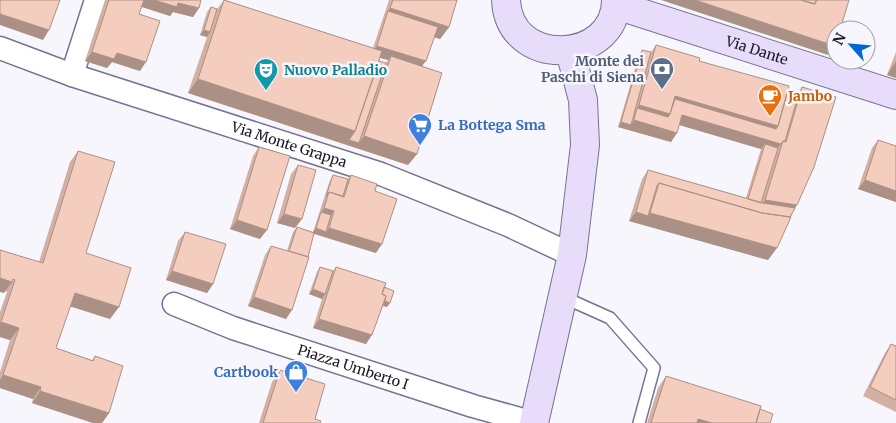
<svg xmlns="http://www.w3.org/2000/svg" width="896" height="423" font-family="Merriweather,serif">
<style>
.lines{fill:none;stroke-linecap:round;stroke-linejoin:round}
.service-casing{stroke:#777292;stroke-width:14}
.minor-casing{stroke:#777292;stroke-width:25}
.secondary-casing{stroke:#777292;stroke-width:30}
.service{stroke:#fff;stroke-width:11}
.minor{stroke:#fff;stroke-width:22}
.secondary{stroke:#e7dcf9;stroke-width:28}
.wall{fill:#d2b0a3;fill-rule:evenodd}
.shaded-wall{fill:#ab9085}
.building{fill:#f4cdbe;stroke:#ab9085}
.labels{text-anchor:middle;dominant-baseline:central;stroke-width:5;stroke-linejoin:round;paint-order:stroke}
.street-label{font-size:14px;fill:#1a1724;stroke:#f7f6fd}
.service-label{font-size:14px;font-weight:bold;fill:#4e5e75;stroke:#f7f6fd;text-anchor:end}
.culture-label{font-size:14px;font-weight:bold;fill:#0d838f;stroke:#f7f6fd;text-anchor:start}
.food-label{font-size:14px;font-weight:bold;fill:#c56008;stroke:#f7f6fd;text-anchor:start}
.shop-label{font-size:14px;font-weight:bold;fill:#366cbe;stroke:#f7f6fd;text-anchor:start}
</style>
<rect width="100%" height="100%" fill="#f7f6fd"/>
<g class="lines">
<g class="service-casing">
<path id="service" d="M563,297L610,318L654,368L639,423"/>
</g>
<g class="minor-casing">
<g id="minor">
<path id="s1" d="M0,48L72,75L381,174L508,225L572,255"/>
<path d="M72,75L96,0"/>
<path id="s2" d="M174,304L233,328L473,406L534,423"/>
</g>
</g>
<g class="secondary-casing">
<g id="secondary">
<path d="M506,0C509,70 616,64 616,0"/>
<path id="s3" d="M616,5L896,95"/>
<path d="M534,423L572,255L585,145L583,100L570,51"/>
</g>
</g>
<use href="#service" class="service"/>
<use href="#minor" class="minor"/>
<use href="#secondary" class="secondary"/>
</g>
<path class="wall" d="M105,0H201L199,8L193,17L173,12L170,16L142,7L139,14L140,71L112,62L107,68L85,61Z
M224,0L373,48L389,0H457L449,27L440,39L434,37L422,66L417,154L408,165L188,93L207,37L200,35L207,12L211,7L217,9ZM380,58L388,60L386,63L379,61Z
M656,45L699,61L798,93L802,87L797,205L768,260L629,221L642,179L648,170L746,198L761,149L679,125L671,142L618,127L639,55L642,50L651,52Z
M896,52V78L887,75Z
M878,140L896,146V202L858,189L872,148Z
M259,147L260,239L230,229L253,156Z
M78,151L86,253L110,319L70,306L56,348L92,360L95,356L109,413L102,423H93L32,403L33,399L0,388V372L10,340L0,337V312L7,292L5,291L4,293L0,250L39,262L70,162Z
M298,165L295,228L277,223L291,174Z
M333,175L348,179L351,175L375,191L376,253L314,234L286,319L248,306L265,255L271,246L287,251L293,232L297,227L313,232L330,180Z
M185,232L213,284L207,293L166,280L178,241Z
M320,267L333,271L336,267L384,287L387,307L383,306L366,344L313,328L322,299L309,294L317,272Z
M891,344L896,346V412L863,396L885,353Z
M280,370L315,419L320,423H259L272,382Z
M666,376L760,409L770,423H647L658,388Z"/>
<path class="shaded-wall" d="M143,0H154L178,3L199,8L193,17L173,12L170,16L139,6Z
M661,0H695L835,46L828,55Z
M390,8L449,27L440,39L385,21L388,11Z
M0,14L49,30L43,40L0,25Z
M204,30L210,32L207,37L200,35Z
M377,46L426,61L419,70L391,56L388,60L370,55Z
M92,52L117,53L146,62L140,71L112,62L107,68L85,61Z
M896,61V78L887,75Z
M198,79L355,131L359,143L364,136L417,154L408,165L188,93Z
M675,96L778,126L769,138L671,109Z
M639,105L670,114L662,126L637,108L631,117Z
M682,115L781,144L774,153L765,144L761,149L676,124Z
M634,120L677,133L671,142L618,127L621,122L631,125Z
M865,180L896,191V202L858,189Z
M765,200L797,205L788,217L760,207Z
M324,208L334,211L328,220L321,212Z
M636,212L648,216L650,213L777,248L768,260L629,221Z
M284,214L302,219L295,228L277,223Z
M237,220L267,230L260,239L230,229Z
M316,228L326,232L329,228L382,244L376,253L312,233Z
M172,271L213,284L207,293L166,280Z
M0,278L12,282L4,293L0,292Z
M313,289L325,294L322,299L309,294Z
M75,293L119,307L110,319L66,305Z
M254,297L292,310L286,319L248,306Z
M379,298L390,303L387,307L375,303Z
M319,319L372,335L366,344L313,328Z
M1,322L19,328L10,340L0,337V323Z
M3,375L41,387L33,399L0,388V380Z
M40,391L109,413L102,423H93L32,403Z
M698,419L712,423H696Z"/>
<path class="building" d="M0,0H60L49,30L0,14Z
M109,0H144L139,14L160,21L146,62L117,53L114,59L92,52Z
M154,0H201L199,8L178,3L177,7Z
M224,0L382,51L355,131L198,79Z
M393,0H457L449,27L390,8Z
M695,0H801L815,4L817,0H849L840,30H836V42L835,46Z
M801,0H816L814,4Z
M211,7L217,9L210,32L204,30Z
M388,11L438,27L426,61L377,46Z
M656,45L700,58L699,61L789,86L778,126L675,96L670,114L639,105Z
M642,50L651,52L631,125L621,122Z
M391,56L442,73L417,154L364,136Z
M379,61L386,63L359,143L349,140L355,131Z
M802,87L836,97L814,167L797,205L765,200L783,141L786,142Z
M788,90L799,93L785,141H783L781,144L682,115L677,133L634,120L637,108L668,117L670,114L675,99L776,129L778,126Z
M878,140L896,146V191L865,180Z
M765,144L778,148L761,203L748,199Z
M259,147L290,156L267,230L237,220Z
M78,151L115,162L86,253L131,268L119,307L75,293L56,348L93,361L95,356L123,366L109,413L40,391L41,387L3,375L19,328L1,322L15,280L13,279L12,282L0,278V250L43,263Z
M298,165L316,170L302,219L284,214Z
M648,170L763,203L795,208L790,217L762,213L659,183L657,186L648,216L636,212Z
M333,175L348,179L343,196L329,192L326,196Z
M351,175L377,184L375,191L397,199L382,244L329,228L334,211L324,208L329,192L344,197Z
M659,183L762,213L791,217L777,248L650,213Z
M321,212L331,215L326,232L316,228Z
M297,227L314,233L308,257L289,251Z
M185,232L226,244L213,284L172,271Z
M271,246L309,257L292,310L254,297Z
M320,267L333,271L325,294L313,289Z
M336,267L386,283L382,294L386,296L372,335L319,319Z
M384,287L394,291L390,303L385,301L386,296L382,294Z
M891,344L896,346V400L870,387Z
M280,370L325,384L315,419L321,421L320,423H263Z
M666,376L761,406L756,423H712L698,419L697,423H651Z
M760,409L773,414L770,423H756Z"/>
<defs>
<g id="bank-pin" transform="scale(1.25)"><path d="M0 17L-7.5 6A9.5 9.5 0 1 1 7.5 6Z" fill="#5c6f8a" stroke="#f7f6fd"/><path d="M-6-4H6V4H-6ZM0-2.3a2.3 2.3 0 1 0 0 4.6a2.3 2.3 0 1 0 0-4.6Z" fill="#fff"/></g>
<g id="theatre-pin" transform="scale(1.25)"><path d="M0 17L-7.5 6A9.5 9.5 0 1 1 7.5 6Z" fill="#0f9aa8" stroke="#f7f6fd"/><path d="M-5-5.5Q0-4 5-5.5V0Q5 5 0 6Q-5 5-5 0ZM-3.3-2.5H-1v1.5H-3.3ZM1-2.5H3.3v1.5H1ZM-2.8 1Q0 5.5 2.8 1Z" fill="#fff"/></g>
<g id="cafe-pin" transform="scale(1.25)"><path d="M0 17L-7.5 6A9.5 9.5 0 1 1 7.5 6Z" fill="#e8710a" stroke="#f7f6fd"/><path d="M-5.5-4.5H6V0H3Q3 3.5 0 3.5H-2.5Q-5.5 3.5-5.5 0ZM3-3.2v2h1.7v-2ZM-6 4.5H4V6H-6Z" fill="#fff"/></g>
<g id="supermarket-pin" transform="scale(1.25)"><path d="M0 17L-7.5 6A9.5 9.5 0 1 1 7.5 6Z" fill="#3f7fe0" stroke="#f7f6fd"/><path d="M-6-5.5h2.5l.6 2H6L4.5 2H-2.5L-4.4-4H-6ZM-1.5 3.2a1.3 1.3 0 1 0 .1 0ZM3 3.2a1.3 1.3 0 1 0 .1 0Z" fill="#fff"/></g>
<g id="shop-pin" transform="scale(1.25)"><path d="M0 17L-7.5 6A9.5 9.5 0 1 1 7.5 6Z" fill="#3f7fe0" stroke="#f7f6fd"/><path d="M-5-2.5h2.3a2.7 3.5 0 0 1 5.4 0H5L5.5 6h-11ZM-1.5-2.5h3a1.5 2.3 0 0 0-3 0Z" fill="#fff"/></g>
</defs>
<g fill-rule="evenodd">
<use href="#bank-pin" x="662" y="69"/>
<use href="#theatre-pin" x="266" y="70"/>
<use href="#cafe-pin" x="770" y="96"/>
<use href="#supermarket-pin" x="420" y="125"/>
<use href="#shop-pin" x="296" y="372"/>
</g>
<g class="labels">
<g class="street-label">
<text stroke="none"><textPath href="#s3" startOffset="148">Via Dante</textPath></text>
<text stroke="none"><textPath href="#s1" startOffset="305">Via Monte Grappa</textPath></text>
<text stroke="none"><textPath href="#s2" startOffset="190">Piazza Umberto I</textPath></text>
</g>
<g class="service-label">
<text x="644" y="61">Monte dei<tspan x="644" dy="16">Paschi di Siena</tspan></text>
</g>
<g class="culture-label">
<text x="284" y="70">Nuovo Palladio</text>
</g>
<g class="food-label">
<text x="788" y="96">Jambo</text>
</g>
<g class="shop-label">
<text x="438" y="125">La Bottega Sma</text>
<text x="278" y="372" text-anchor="end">Cartbook</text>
</g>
</g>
<g transform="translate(851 45) rotate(297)"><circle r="24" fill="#f7f6fd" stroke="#9f9da6"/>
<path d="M0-4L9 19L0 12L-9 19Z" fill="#0068d0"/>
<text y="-8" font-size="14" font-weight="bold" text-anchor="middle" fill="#1a1724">N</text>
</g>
</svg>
